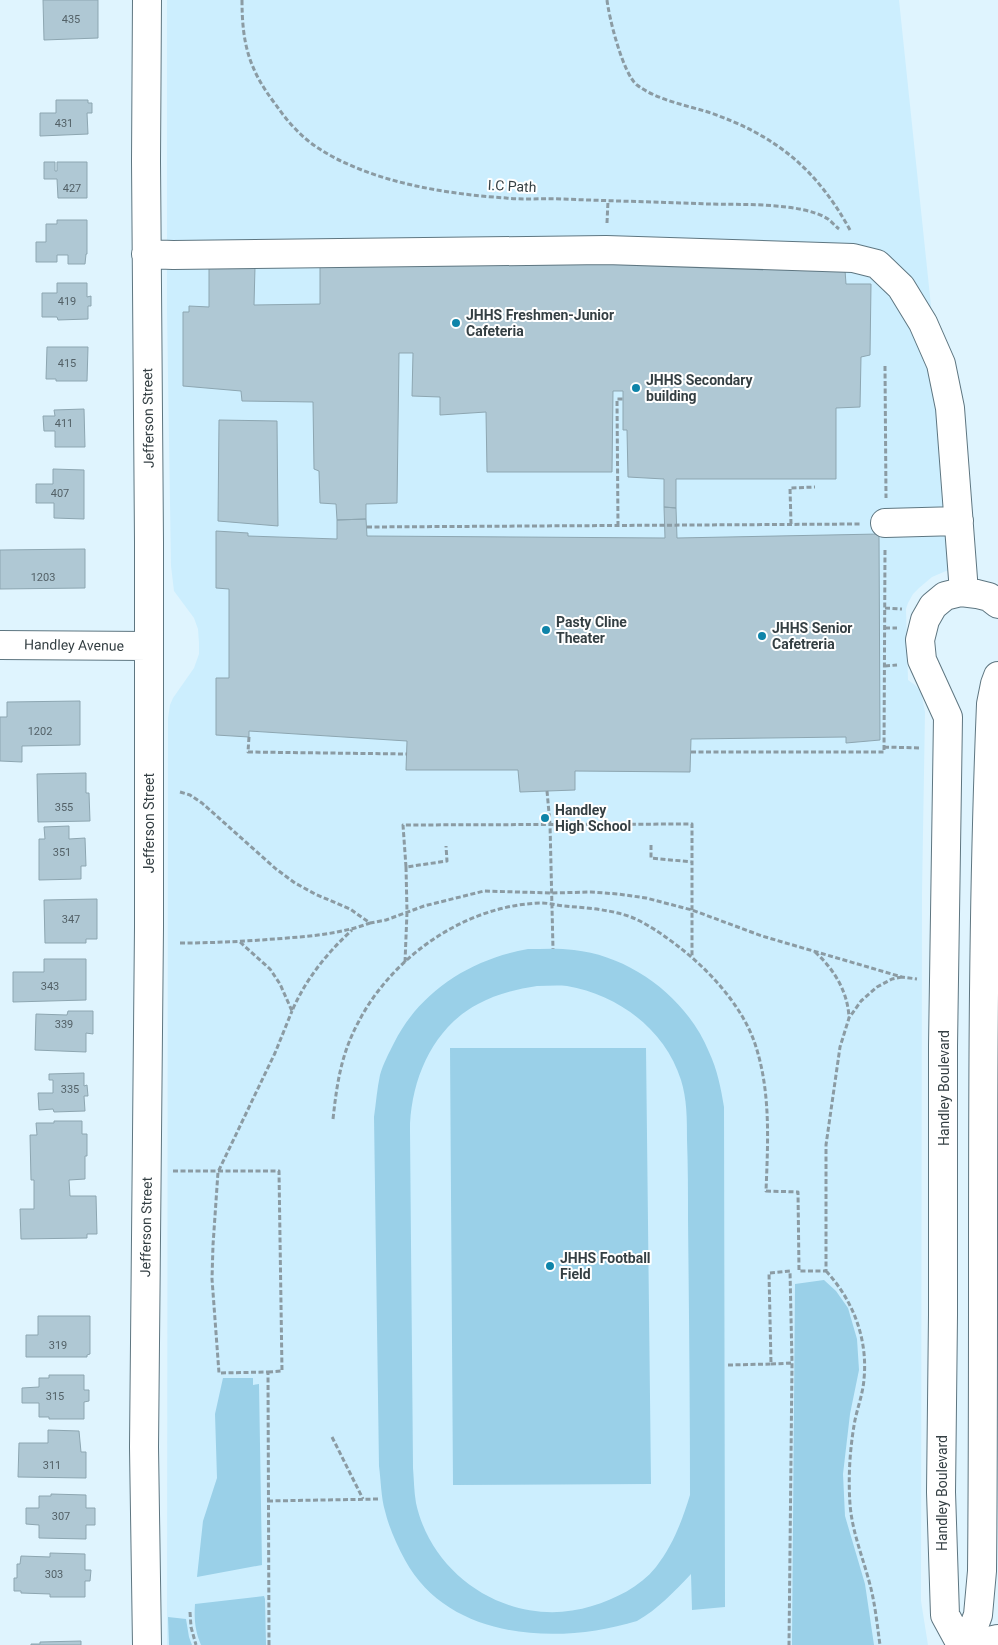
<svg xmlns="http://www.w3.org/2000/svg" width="998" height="1645" font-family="Roboto,sans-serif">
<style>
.built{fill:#cceefe}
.green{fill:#9ad0e8;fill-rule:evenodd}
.building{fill:#afc8d4;stroke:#8da6b1}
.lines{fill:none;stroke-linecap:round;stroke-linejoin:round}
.minor-casing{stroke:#5e7681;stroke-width:30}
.path{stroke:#8b9ba3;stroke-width:3;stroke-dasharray:5 2.5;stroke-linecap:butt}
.minor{stroke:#fff;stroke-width:28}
.poi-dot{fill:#0e84a9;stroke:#fff;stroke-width:2}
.labels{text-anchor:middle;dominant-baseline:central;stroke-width:4;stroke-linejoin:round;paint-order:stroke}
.number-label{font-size:11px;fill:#536167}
.street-label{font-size:14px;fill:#343f43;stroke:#fff}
.poi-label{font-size:14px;font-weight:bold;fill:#343f43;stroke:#fff;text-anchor:start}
</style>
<rect width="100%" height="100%" fill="#dff4fe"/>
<path class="built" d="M167,0H899L956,545L953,568L932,577L919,588L913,594L908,603L906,609L908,680L915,685L921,692L925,712L922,894L921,1601L928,1645H167L168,718L170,705L173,698L194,668L199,654V643L198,629L194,618L174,591L171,566L167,311Z"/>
<path class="green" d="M528,949C543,949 559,948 574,950C631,956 687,998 709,1052C717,1069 721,1088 724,1107L725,1607L692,1610L691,1574C674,1592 658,1609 637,1621C559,1645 449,1641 405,1560C397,1545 389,1528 385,1511C381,1497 381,1481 379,1466L374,1117C376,1103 377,1089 380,1075C383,1064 389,1053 394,1043C420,991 471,959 528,949ZM537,986C547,986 557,985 567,986C618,995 665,1029 681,1080C687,1099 687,1119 687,1140C688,1166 688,1193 688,1219C689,1311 690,1403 690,1495C682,1521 673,1545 656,1567C640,1587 615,1599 592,1606C516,1630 433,1581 416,1503C414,1492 414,1480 413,1468L410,1131C410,1082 432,1028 478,1004C496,994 517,989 537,986Z
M450,1048H646L651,1484L453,1485Z
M824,1280L836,1291L848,1308L857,1339L859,1370L850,1414L843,1474L845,1516L865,1584L874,1645H792L795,1284Z
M223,1378H253V1385L259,1384L262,1565L197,1577L203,1521L217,1478L215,1414Z
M264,1596L265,1599L266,1645H201C195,1631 194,1619 195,1604Z
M168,1617L186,1619L189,1637L192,1645H169Z"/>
<path class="building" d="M43,0H98V38L44,40Z
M56,100H88V103H92V113H87L88,134L40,136V113H56Z
M44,162H55V171H57V162H87V198H58L57,179H44Z
M57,220H87V254H86L85,264H68V255H57V262H36V242H46V224H57Z
M320,262L817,265L845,270L846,284H871L870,355L861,357L860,407L836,408V479H676V508L664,507V479L628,477L627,430H623V391H613L612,472H487L486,412L440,415V397L412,396L413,353H399L397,503L366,504V519L337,520L336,504L320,503L319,471L314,469L313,402L242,401L241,391L183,386V312H189V306L209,307V267H255L254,305L320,304Z
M57,283H87V297L91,296V306H88V319L58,320L57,317H42V293H57Z
M47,347H88L87,381H56V379H46Z
M84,409L85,447H55V431H44L43,416H55L54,410Z
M219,420L277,421L278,526L218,521Z
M53,469L84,470V519L54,518V503H36V484H53Z
M664,507L676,508L677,538L879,534L880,740L846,743V737L691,739L690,772L575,771V790L520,792L518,770H406L407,741L249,731V737L216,735V678H229V589L216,588V531L248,533V536L337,539V520L366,519L367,536L665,538Z
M85,549V588L0,589V550Z
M80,701V745L22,746V762L0,761V717H7V702Z
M86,773V793H89L90,821L38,822L37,774Z
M69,826V839L85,838L86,866H81V879L39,880V839H45L44,827Z
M97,899V939H86V943H45L44,900Z
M44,959H86V1000L13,1002V972H44Z
M68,1011H93V1034L86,1033V1052L35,1050L36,1014L67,1015Z
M84,1073V1086L87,1085L88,1096H84L85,1111L54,1112L53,1109L39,1110L38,1093H53V1080H49V1074Z
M54,1121H82V1134H87V1156H85V1179L69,1180L70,1196H96L97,1234H87V1238L21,1239L20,1209H34V1180H31L30,1135H37L36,1123H54Z
M38,1316H90V1354L87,1355V1357H26V1335H38Z
M49,1375H84V1390H89V1401L84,1402V1419H49V1417H39V1403H22V1388L39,1387V1378H49Z
M48,1430L79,1431L81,1452H86V1478L18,1477L19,1443H48Z
M51,1494L86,1495V1508H95V1525H86V1539L39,1538V1525L26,1524V1508H39V1496H51Z
M50,1553L85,1554V1570H91L90,1581H85V1597H50V1594L21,1593V1591H14V1578H17V1564H20L21,1556L50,1557Z
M81,1641V1645H31V1644H40V1642Z"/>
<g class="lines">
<g class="minor-casing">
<path id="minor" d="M146,254L173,255L606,250L853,258L877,264L901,287L923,323L941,364L950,408L964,592
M885,523L959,521
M0,645L148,646
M147,1645L144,1447L149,927V541L146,161L147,0
M965,1645L958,1639L945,1615L941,1492L943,1315V1046L948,717L922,660L920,640L925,620L933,606L945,596L961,592L977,594L989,597L998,604
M967,1645L978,1615L982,1571C985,1282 979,993 991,704L995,684L998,676
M971,1645L998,1639"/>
</g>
<path class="path" d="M242,0C242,44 249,70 276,105C287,121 301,137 318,148C370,182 445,194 506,198C524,200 543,198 562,199C611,201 660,202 709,204C741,205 801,202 828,219C832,222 835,226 839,229
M607,0C609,18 623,74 637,85C657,100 685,105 708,112C775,135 816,168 850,230
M607,223L608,201
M885,366L886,498
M791,524L790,488L815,487
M618,526L617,399H623
M367,527L860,524
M885,608L902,609
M885,628H897
M885,666L897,665
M249,737L248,752L407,754
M884,747L921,748
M691,752H884L885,549
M547,791L550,824L553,949
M180,792L190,795L202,803L276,869L295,883L315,894L350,909L370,923L386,920L424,906L484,891L551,893L591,892L618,894L646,898L692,910L762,936L902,977L917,979
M651,845V858L692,862V957
M406,867L403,825L692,824V862
M240,942L270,969L280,984L292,1011C306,979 326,954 352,930
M180,943C216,943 251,941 287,938C315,936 343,933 370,923
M815,952C834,969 848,992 849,1018
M405,962L407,912L406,867L447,861L446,846
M333,1119C337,1083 341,1054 359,1021C393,956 466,905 541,903C549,903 556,905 564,906C586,908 609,909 631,917C648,924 665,936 679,947C709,970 741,1005 754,1041C771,1089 768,1140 766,1191L798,1192L799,1271H826V1145L840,1047L849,1018L861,1001L877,987L892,979L902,977
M173,1171H279L282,1371L268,1372
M826,1271C853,1300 868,1339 864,1379C863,1393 858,1406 855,1420C850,1447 848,1476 850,1504C852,1531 862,1555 869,1581C875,1602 877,1624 880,1645
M771,1364L792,1363
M728,1365L771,1364L769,1273L790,1271L792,1363L789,1645
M332,1437L363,1499
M268,1501L379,1499
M190,1612L191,1627L196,1645
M269,1645L268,1372L219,1373L212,1279L213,1245L218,1172L275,1053L292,1011"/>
<use href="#minor" class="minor"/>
</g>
<g class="poi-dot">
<circle cx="456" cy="323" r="5"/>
<circle cx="636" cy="388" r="5"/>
<circle cx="546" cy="630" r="5"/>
<circle cx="762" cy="636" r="5"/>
<circle cx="545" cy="818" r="5"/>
<circle cx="550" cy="1266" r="5"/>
</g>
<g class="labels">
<g class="number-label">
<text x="71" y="19">435</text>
<text x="64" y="123">431</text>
<text x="72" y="188">427</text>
<text x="67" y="301">419</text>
<text x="67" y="363">415</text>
<text x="64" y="423">411</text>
<text x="60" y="493">407</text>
<text x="43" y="577">1203</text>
<text x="40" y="731">1202</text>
<text x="64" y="807">355</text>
<text x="62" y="852">351</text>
<text x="71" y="919">347</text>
<text x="50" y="986">343</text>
<text x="64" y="1024">339</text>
<text x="70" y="1089">335</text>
<text x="58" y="1345">319</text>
<text x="55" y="1396">315</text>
<text x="52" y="1465">311</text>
<text x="61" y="1516">307</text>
<text x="54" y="1574">303</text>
</g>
<g class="street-label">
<text transform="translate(512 186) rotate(3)">I.C Path</text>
<text transform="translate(148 418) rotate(-91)">Jefferson Street</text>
<text transform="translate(74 645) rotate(1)">Handley Avenue</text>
<text transform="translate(149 823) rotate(-90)">Jefferson Street</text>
<text transform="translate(944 1088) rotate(-90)">Handley Boulevard</text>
<text transform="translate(146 1227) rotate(-89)">Jefferson Street</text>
<text transform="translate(942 1493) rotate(-90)">Handley Boulevard</text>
</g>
<g class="poi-label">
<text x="466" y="315">JHHS Freshmen-Junior<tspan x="466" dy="16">Cafeteria</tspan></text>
<text x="646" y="380">JHHS Secondary<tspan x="646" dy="16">building</tspan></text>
<text x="556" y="622">Pasty Cline<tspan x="556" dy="16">Theater</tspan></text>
<text x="772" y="628">JHHS Senior<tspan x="772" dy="16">Cafetreria</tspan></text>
<text x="555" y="810">Handley<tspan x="555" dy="16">High School</tspan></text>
<text x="560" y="1258">JHHS Football<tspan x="560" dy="16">Field</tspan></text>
</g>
</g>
</svg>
